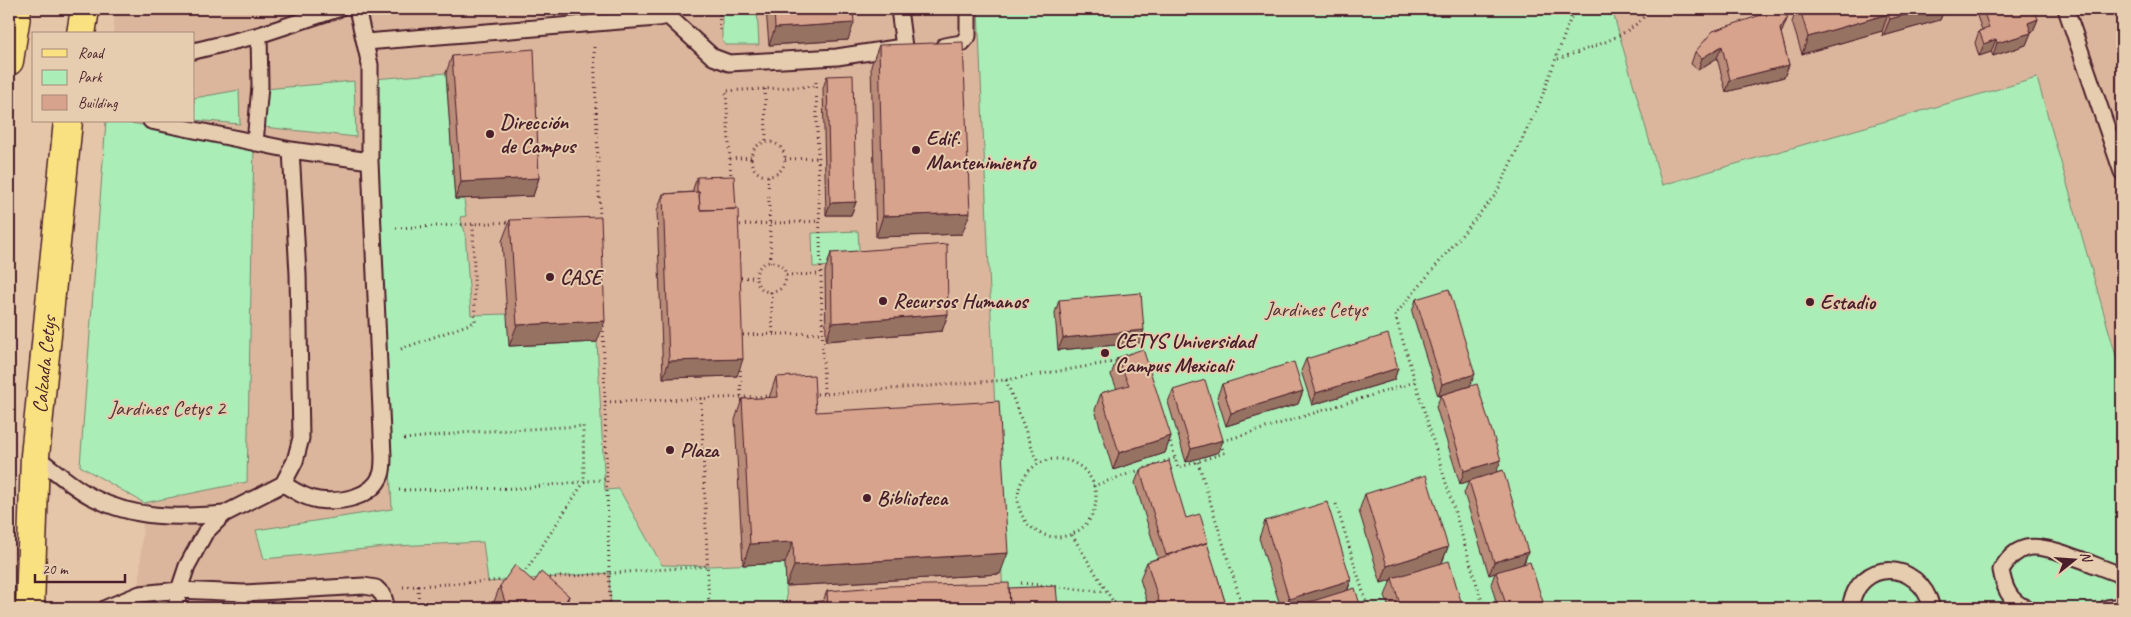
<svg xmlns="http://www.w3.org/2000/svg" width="2131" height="617" font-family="Caveat,sans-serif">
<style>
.built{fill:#dbb69c}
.green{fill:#aaedb6;stroke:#7a8670}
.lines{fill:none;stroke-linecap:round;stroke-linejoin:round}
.lane-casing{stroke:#4a1f2b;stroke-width:19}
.primary-casing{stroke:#4a1f2b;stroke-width:31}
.path{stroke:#4a1f2b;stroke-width:3;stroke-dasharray:1 4;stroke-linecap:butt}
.lane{stroke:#e7cdaf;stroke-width:15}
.primary{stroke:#f9e181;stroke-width:28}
.wall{fill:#b98c79;stroke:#4a1f2b}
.shaded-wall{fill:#967263;stroke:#4a1f2b}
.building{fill:#d7a38d;stroke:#4a1f2b}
.poi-dot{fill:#4a1f2b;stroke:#e7cdaf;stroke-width:2}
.labels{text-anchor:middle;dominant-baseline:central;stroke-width:4;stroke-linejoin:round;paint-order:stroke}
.poi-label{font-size:21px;font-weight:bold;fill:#4a1f2b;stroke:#e7cdaf;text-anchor:start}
.park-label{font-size:21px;fill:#543439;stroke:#e7cdaf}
.street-label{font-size:21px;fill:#4a1f2b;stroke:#e7cdaf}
</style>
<rect width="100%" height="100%" fill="#e5c6a9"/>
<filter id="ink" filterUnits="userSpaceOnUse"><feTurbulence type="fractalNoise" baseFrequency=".02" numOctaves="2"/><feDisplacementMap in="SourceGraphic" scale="10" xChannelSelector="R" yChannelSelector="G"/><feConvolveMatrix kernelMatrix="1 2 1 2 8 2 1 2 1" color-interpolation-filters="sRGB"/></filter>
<g filter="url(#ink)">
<path class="built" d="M115,9H2122V608H138L144,503L80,466L106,121H194V34H113Z"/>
<path class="green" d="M722,9H757L759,45H726L722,40Z
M978,9H1612L1662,185L2037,78L2122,377V608H1052L1003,600Z
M446,73L455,199H464L466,216L460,217L465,232L471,315L507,314L597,342L605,490L619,489L662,565L709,566L785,563L787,608H611L609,573L488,582L483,542L396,546L264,559L256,530L392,509L374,147V79Z
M354,81L356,137L264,127L265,89Z
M239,90L240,124L194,120V98Z
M106,121H119L254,144L247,482L144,503L80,466Z
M858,231L860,265L813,267L812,233Z"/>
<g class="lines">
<g class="lane-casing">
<path id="lane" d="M899,9L904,47
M2066,9L2122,172
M668,16L713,57L729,63L837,57L896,48
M366,42L657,18L668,16L670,9
M944,46L962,43L968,36V9
M194,51L259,35L338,9
M151,121L291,150L370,161
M255,143L260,86L259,35
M35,456C53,469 72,487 92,497C134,519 177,518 224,514
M283,484C293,490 305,498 318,500C340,503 372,498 381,475C383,470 383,462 383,456L370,161V65L357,9
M244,593V608
M106,608L140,594L179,590L187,566L205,533L224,514L283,484L295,461L301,438L298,274L291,150
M176,608L179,590L244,593L364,586L376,588L383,595L387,608
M1850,608C1858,558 1919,558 1932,608
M2026,608C2009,601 2004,587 2001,570C2007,560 2014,551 2026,548C2048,542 2098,568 2122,575
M2107,608L2122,606"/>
</g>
<g class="primary-casing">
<g id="primary">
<path d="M81,34L85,9"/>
<path d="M9,61L17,9"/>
<path id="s1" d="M30,608L35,456L68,121"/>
</g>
</g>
<path class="path" d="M719,9L720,31
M594,47L600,220
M1558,59C1586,49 1635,36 1649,9
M816,82L824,394L1006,380L1119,361
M765,89L766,142
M751 159a17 17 0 1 1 34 0a17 17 0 1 1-34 0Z
M730,159L751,157
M785,159L818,158
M768,176L771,262
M731,179L726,91L816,86
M735,225L820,221
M396,228L512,222
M756 277a15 15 0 1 1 30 0a15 15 0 1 1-30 0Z
M786,275L821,274
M736,278L756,277
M771,292L773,335
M603,321L610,608
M738,335L823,333
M401,349L475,322L473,224
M740,365L741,397
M1006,380L1038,463
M812,394H824
M701,398L709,608
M605,402L774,396
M1169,437L1178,468L1224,453L1220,442L1415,382
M404,439L472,432L583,426L584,482L523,575
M1018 498a39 39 0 1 1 78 0a39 39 0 1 1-78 0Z
M1198,462L1243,608
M1093,486L1175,458
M399,490L522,488L608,479
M1336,504L1368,608
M1072,535L1117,608
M545,578L709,566
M1021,583L1108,592
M418,586L419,608
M403,587L506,580
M1484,608L1395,315L1496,194L1540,102L1574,9"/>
<use href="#lane" class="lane"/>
<use href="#primary" class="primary"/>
</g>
<path class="wall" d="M766,9H853L848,40L769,45Z
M1797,9H1946L1944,10L1940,20L1883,36L1882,31L1802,54L1792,22Z
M1980,9H1997L1998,13L2038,19L2033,31L2031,32L2026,45L1993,56L1991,52L1979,56L1975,43L1979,31L1982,30L1977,16Z
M1783,29L1781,33L1789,65L1784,77L1726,92L1717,58L1698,70L1691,64L1695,52Z
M879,45L962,234L876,237L871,66Z
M452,56L539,178L533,196L455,199L446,73Z
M827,76L856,202L851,215H826L823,88Z
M697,177L737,376L663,378L657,211L663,194L693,192V189Z
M510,220L597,342L509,346L502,241Z
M831,253L948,314L942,331L826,341L825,271Z
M1416,299L1471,386L1496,472L1528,552L1524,564L1545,608H1498L1491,584L1495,573L1489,575L1464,493L1469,481L1460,484L1436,407L1441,395L1438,396L1412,312Z
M1059,300L1140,343L1058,350L1055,313Z
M1117,358L1171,436L1165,453L1113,470L1095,410L1101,393L1117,389L1111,375Z
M1306,359L1398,368L1394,380L1312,405L1301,371Z
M776,377L816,412L1000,574L786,586L785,563L743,565L735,420L742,399L769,398Z
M1222,384L1303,391L1298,404L1226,426L1217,397Z
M1173,390L1219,452L1186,462L1168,402Z
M1140,470L1186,518L1207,544L1227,608H1149L1140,579L1147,562L1158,558L1135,483Z
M1365,494L1448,547L1442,563L1463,608H1389L1385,596L1391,580L1381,583L1359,511Z
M1265,521L1351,580L1348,590L1361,608H1281L1259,538Z
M534,582L569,596L565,608H492V607L500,586Z
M1009,588L1058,608H788L789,604L823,601L827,591Z"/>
<path class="shaded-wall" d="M1926,9H1946L1944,10L1940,20L1883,36L1890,19Z
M1888,14L1882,31L1802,54L1808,37Z
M1788,17L1783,29L1776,42L1780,29Z
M2038,19L2033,31L2023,35L2028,23Z
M854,23L848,40L769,45L775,28Z
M2031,33L2026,45L1993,56L1997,43Z
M1996,39L1991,52L1979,56L1984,44Z
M1722,46L1717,58L1698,70L1702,58Z
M1789,65L1784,77L1726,92L1730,80Z
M539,178L533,196L455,199L461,182Z
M856,202L851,215H826L830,203Z
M970,213L962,234L876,237L883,216Z
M948,314L942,331L826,341L832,323Z
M605,321L597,342L509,346L517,325Z
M1144,330L1140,343L1058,350L1063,338Z
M743,359L737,376L663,378L669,361Z
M1398,368L1394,380L1312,405L1316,393Z
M1475,374L1470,386L1438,396L1442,384Z
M1303,391L1298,404L1226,426L1231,413Z
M1171,436L1165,453L1113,470L1119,453Z
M1223,440L1219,452L1186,462L1191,449Z
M1501,460L1496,473L1460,484L1464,471Z
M793,542L785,563L743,565L750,544Z
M1448,547L1441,565L1392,578L1391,580L1381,583L1387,566Z
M1528,552L1523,564L1489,575L1494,562Z
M1008,553L1000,574L786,586L794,566Z
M1351,580L1345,597L1290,608H1286L1289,599Z
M569,596L565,608H561Z"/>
<path class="building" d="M774,9H853L854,23L775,28Z
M1800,9H1926L1890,19L1888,14L1808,37Z
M1983,9H1997L1998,13L2011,9H2034L2038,19L2028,23L2031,33L1997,43L1996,39L1984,44L1979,31L1989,28Z
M1776,10L1788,17L1780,29L1789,65L1730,80L1722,46L1702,58L1695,52L1713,31Z
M963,42L970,213L883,216L879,45Z
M534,49L539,178L461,182L452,56Z
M853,75L856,202L830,203L827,76Z
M734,176L736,209L700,210L699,192H697V177Z
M699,192L700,210L738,209L743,359L669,361L663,194Z
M601,217L605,321L517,325L510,220Z
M947,244L948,314L832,323L831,253Z
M1449,289L1475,374L1442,384L1416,299Z
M1141,293L1144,330L1063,338L1059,300Z
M1388,334L1398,368L1316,393L1306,359Z
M1143,349L1171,436L1119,453L1101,393L1129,385L1117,358Z
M1294,362L1303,391L1231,413L1222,384Z
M814,375L816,412L999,401L1008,553L794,566L793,542L750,544L742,399L778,397L776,377Z
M1205,380L1223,440L1191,449L1173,390Z
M1477,384L1501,460L1464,471L1441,395Z
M1169,461L1186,518L1200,514L1208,542L1166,555L1140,470Z
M1503,470L1528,552L1494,562L1469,481Z
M1426,475L1448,547L1387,566L1365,494Z
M1327,502L1351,580L1289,599L1265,521Z
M1207,543L1227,608H1161L1147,562Z
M1449,561L1463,608H1401L1392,578Z
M1530,562L1545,608H1507L1496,572Z
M515,565L534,582L541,572L569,596L561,608H499L505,602L500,586Z
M1009,583L1010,608H828L827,591L890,586Z
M1056,586L1058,608H1010L1009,588Z
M1355,588L1361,608H1290Z
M823,601L824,608H795L789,604Z"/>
</g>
<g class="poi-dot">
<circle cx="490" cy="134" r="5"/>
<circle cx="916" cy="150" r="5"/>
<circle cx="550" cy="277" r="5"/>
<circle cx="883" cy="301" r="5"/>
<circle cx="1810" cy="302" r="5"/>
<circle cx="1105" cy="353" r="5"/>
<circle cx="670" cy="450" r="5"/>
<circle cx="867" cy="498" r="5"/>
</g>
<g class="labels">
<g class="poi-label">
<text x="500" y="122">Dirección<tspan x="500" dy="24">de Campus</tspan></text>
<text x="926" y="138">Edif.<tspan x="926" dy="24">Mantenimiento</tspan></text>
<text x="560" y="277">CASE</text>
<text x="893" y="301">Recursos Humanos</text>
<text x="1820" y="302">Estadio</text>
<text x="1115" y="341">CETYS Universidad<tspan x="1115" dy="24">Campus Mexicali</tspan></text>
<text x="680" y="450">Plaza</text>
<text x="877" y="498">Biblioteca</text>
</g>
<g class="park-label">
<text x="1316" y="309">Jardines Cetys</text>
<text x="167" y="408">Jardines Cetys 2</text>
</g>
<g class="street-label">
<text stroke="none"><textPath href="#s1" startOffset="244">Calzada Cetys</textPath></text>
</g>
</g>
<rect width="2131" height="617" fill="none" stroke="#e7cdaf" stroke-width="30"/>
<rect x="15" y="15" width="2101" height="587" fill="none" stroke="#4a1f2b" stroke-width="2" filter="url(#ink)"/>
<rect x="32" y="32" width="162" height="90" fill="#e7cdaf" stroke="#a8877a"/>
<rect x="42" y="49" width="25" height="8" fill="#f9e181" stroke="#a8877a"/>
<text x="78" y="58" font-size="15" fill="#4a1f2b">Road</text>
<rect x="42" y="70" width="25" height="15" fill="#aaedb6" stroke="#a8877a"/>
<text x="78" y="82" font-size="15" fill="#4a1f2b">Park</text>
<rect x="42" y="95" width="25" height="15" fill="#d7a38d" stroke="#a8877a"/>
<text x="78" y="108" font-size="15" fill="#4a1f2b">Building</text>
<g transform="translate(2074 560) rotate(73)" stroke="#e7cdaf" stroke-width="4" paint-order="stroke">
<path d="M0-4L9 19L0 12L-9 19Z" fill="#4a1f2b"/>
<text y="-8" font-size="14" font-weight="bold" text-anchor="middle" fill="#4a1f2b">N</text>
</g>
<path d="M35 574v8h90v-8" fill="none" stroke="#4a1f2b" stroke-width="2.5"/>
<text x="42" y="574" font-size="15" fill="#4a1f2b" stroke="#e7cdaf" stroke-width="4" paint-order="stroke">20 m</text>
</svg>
